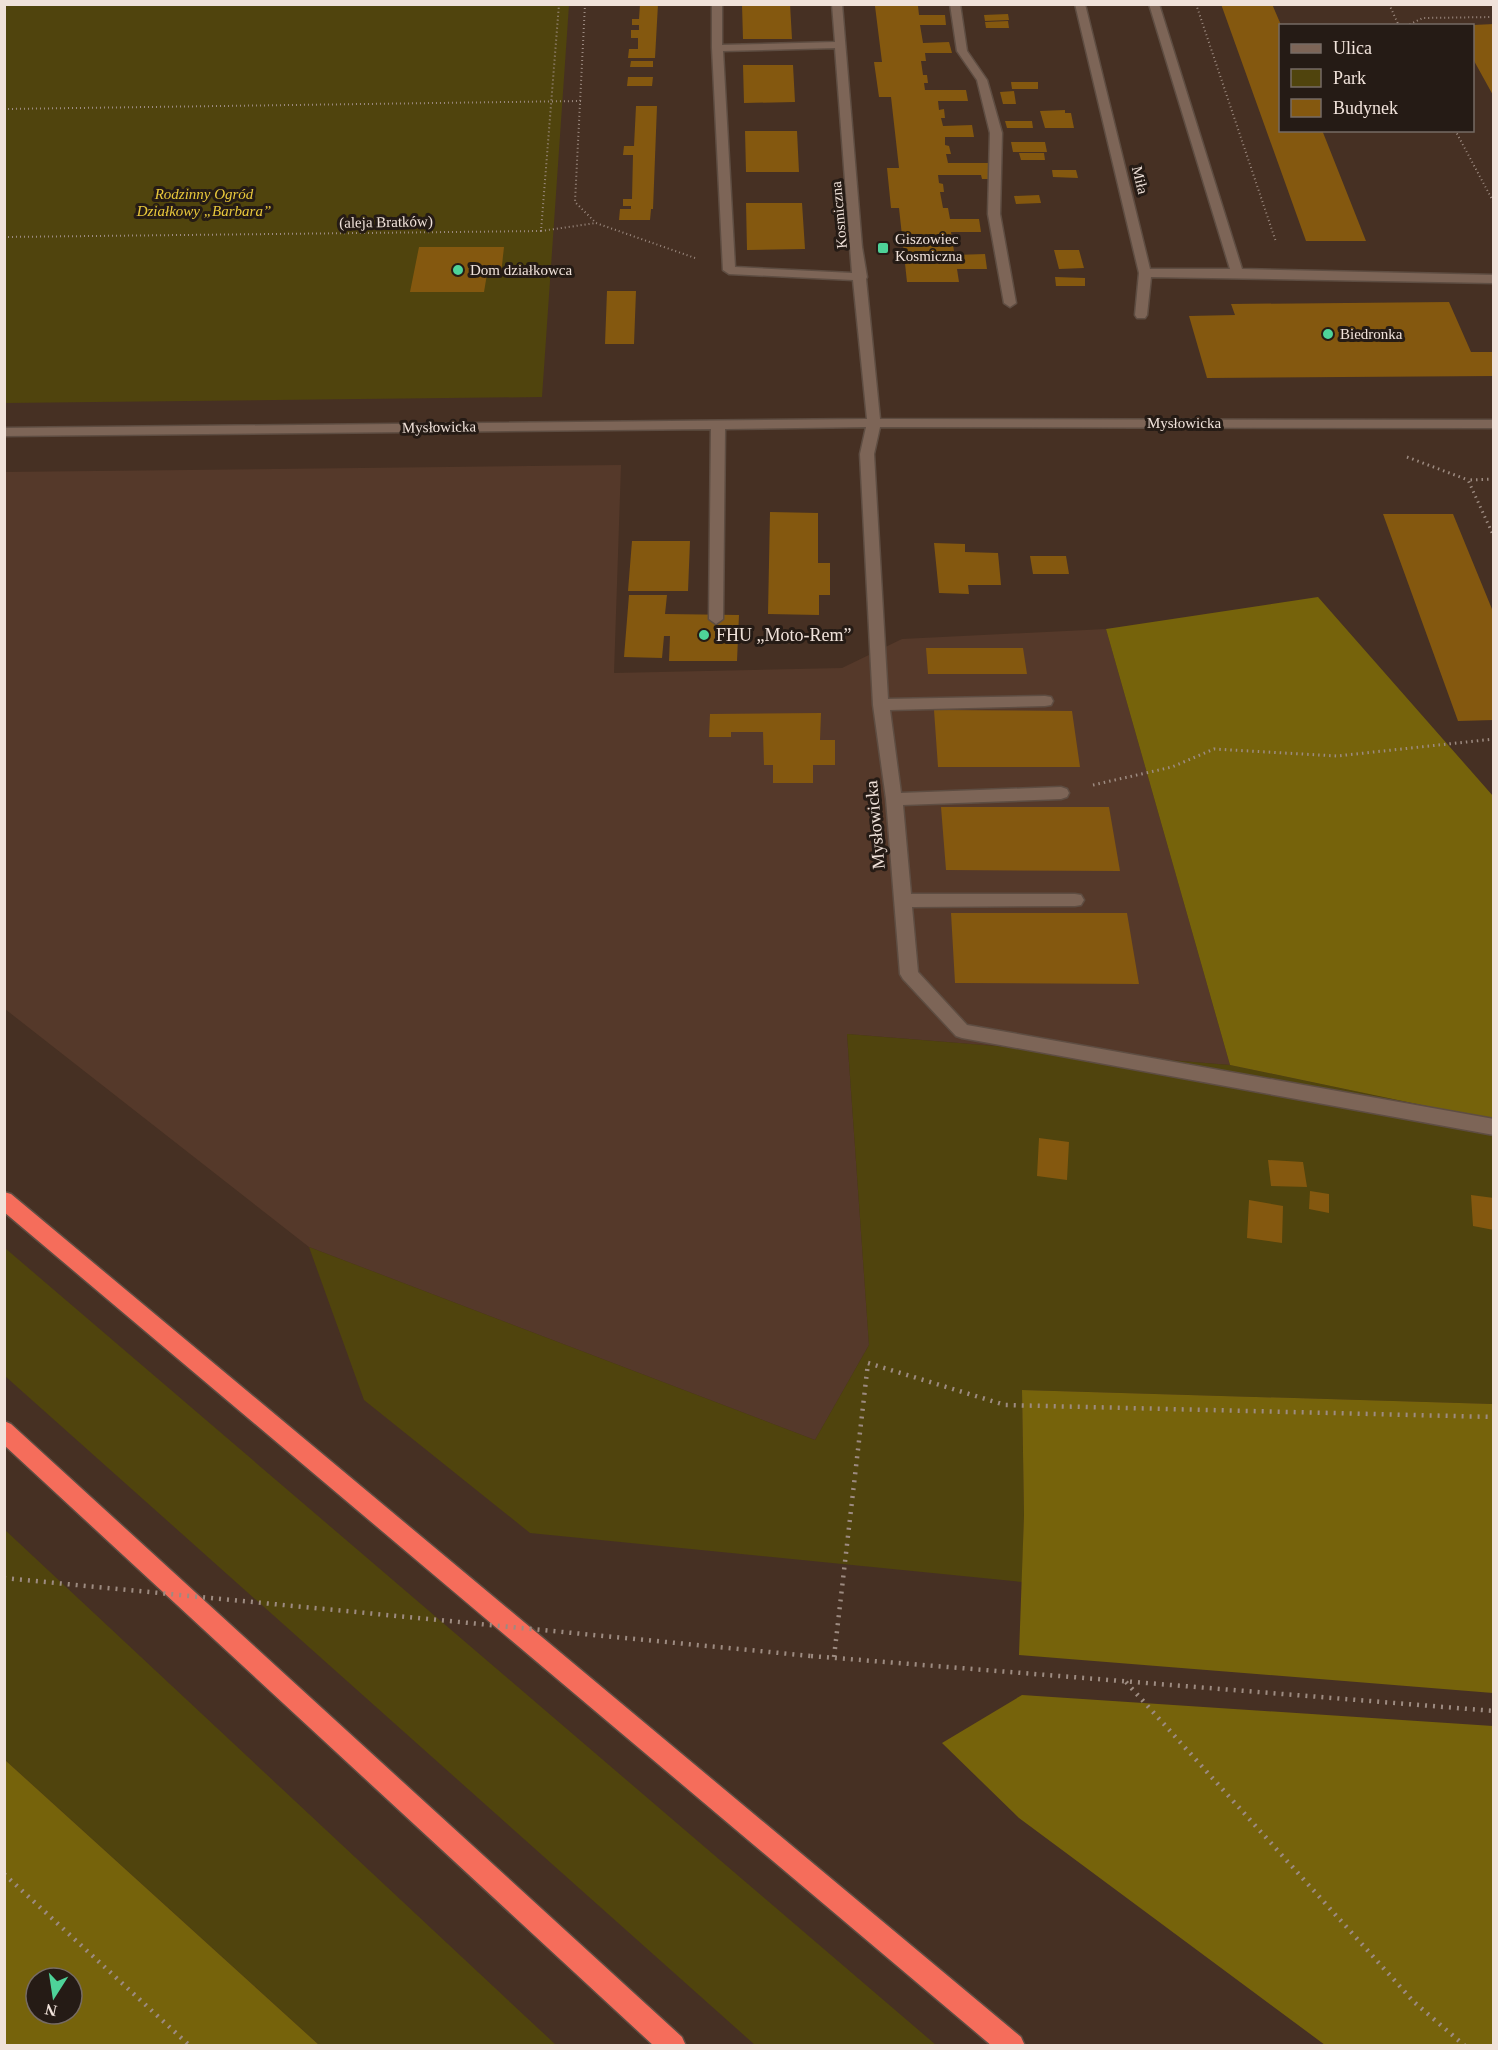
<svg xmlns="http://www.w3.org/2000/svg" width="1498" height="2050" font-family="Georgia,serif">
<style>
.built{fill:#55392a}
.green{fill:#50440d}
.forest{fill:#76630b;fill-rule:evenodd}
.building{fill:#84580f}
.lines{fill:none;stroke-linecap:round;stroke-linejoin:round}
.minor-casing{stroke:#5e4d42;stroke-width:3}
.highway-casing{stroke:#5e4d42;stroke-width:3}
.path-far2{stroke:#9d8b81;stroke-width:2;stroke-dasharray:1 3;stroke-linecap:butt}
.path-far1{stroke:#9d8b81;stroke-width:3;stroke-dasharray:1.5 4;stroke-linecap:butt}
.path{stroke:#9d8b81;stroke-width:4.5;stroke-dasharray:2 6;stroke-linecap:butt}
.minor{fill:#7d6557;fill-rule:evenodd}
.highway{fill:#f56d5b;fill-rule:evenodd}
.path-bridge{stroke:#9d8b81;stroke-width:4.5;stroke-dasharray:2 6;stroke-linecap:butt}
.poi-dot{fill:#4ed399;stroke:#251b15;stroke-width:2}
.labels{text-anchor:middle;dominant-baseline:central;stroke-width:6;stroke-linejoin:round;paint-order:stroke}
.far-street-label{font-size:15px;fill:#f0e2da;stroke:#251b15}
.far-park-label{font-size:15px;font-style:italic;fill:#e9c83b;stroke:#251b15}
.far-poi-label{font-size:15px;fill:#f0e2da;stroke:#251b15;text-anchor:start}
.poi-label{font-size:18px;fill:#f0e2da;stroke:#251b15;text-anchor:start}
.street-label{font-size:18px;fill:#f0e2da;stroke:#251b15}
</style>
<rect width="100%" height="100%" fill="#463023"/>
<path class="built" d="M621,465L614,673L842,668L902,639L1106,629L1230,1065L847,1034L869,1345L815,1440L309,1247L5,1009L4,472Z"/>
<path class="green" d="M4,5H569L542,397L5,403Z
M847,1034L1230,1065L1493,1120V1404L1022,1390L1024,1515L1022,1582L530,1533L364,1400L309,1247L815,1440L869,1345Z
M5,1248L936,2045H755L5,1376Z
M4,1529L556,2045H319L5,1760Z"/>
<path class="forest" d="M1318,597L1493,796V1120L1230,1065L1106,629Z
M1022,1390L1493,1404V1693L1019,1655L1024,1515Z
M1022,1695L1493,1726V2045H1325L1019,1818L942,1743Z
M5,1760L319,2045H5ZM36,1978H72V2014H36Z"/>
<path class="building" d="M640,4H658L655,58H628L629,49H638V38H631V30H639V25H632V19H639Z
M742,4H790L792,39H743Z
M1221,4H1272L1281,25L1280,130H1322L1366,241H1306Z
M875,6H918L919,15H945L946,25H920L923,43L949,42L952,53H925L926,61H921L923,75H927L928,83H924L925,90H966L968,101H938L939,110L944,109L945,118H941L943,126L972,125L974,137H945V145L949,146L951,154H946L948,163H990L993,179H982L981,175H938L939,183L943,184L944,192H940L943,208H948L950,219H979L981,232H951L954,251V255L985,254L987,269H957L959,282H907L899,208H891L887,168H899L891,97H879L874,62H882Z
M1008,14L1009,20L985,21L984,15Z
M1008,21L1009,28H986L985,22Z
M1494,24V97L1473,59V25Z
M631,61H653V67H630Z
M743,65H793L795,102L744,103Z
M628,77H653L652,86H627Z
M1011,82H1038V89H1012Z
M1014,91L1016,104H1003L1000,92Z
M636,106H657L653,209H651L650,220H619L620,209H631V206H623V199H632L633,155H623L624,146H634Z
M1065,110V113H1071L1074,128H1045L1040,111Z
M1005,121H1032L1033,128H1007Z
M745,131H797L799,172H746Z
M1011,142H1045L1047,152H1013Z
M1019,153H1044L1045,160H1021Z
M1052,170H1076L1078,178L1053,177Z
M1039,195L1041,203L1016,204L1014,196Z
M746,203H802L805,249L747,250Z
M419,247H504L501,274H487L484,292H410Z
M1054,250H1079L1084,268L1059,269Z
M1055,277L1085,278V286H1056Z
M607,291H636L634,344H605Z
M1449,302L1471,352H1494V376L1207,378L1189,316L1235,315L1231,304Z
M770,512L818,513V563H830V595H819V615L768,614Z
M1383,514H1453L1494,614V720L1458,721Z
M632,541H690L688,591H628Z
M934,543L965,544V552L998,553L1001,585H968L969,594L939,593Z
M1030,556H1066L1069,574H1033Z
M629,595H667L665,614L739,615L737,661H669L670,636H664L662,658L624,657Z
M926,648H1023L1027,674H928Z
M934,710L1072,711L1080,767H938Z
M821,713L820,740H835V765H813V783H773V765H764L763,732H731V737H709L710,714Z
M941,807H1109L1120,871L946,870Z
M951,913H1127L1139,984L955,983Z
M1039,1138L1069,1142L1067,1180L1037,1176Z
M1268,1160L1303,1162L1307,1187L1271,1186Z
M1310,1191L1329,1194V1213L1309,1209Z
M1471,1195L1494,1198V1230L1473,1226Z
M1249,1200L1283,1206L1282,1243L1247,1238Z"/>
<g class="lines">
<g class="minor-casing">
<path id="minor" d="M712,4H722V45L835,42L832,4H842L862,247L867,277L866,279L880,419L1494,420V428L880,427L874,454L888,699L1045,696L1051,697L1053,701L1051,705L1045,706L890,710L901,793L1061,787L1067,789L1069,793L1067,797L1061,799L903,805L911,894H1075L1081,895L1084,900L1081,905L1075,906L912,907L918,972L967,1025L1494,1119V1135L962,1038L956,1036L903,979L900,974L886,799L873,705L860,454L866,427L725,429L723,619L716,624L709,619L711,429L4,436V428L867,419L853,280L729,274L723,270L712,48ZM835,48L852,273L735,267L723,51Z
M950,4H960L967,51L987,80L1002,133L1000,214L1016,303L1010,307L1004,303L988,214L990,133L977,80L957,51Z
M1075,4H1085L1150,269H1230L1149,4H1159L1242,269L1494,275V283L1151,277L1147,315L1145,318H1137L1135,315L1139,273Z"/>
</g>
<g class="highway-casing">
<path id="highway" d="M4,1192L11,1194L1021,2037L1025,2046H992L4,1212Z
M4,1421L11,1424L682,2037L686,2046H654L4,1445Z"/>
</g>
<path class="path-far2" d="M585,4L575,202L596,223L695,258
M1196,4L1276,242
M1389,4L1399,26
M1406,26L1423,18L1494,17
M4,109L581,101
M1455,130L1494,203
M541,231L596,223
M4,237L541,231L559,4"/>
<path class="path-far1" d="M1407,457L1468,480
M1494,479L1468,480L1494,537
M1093,785L1172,767L1214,749L1337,756L1494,739"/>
<path class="path" d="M811,1656L1494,1711
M834,1657L868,1363L1005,1405L1494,1417
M1126,1682L1414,2002L1465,2046
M4,1874L190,2046"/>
<use href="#minor" class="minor"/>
<use href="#highway" class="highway"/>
<path class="path-bridge" d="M4,1578L811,1656"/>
</g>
<g class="poi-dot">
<rect x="877" y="242" width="12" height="12" rx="3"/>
<circle cx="458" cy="270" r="6"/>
<circle cx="1328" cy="334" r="6"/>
<circle cx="704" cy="635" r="6"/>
</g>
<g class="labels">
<g class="far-street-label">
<text transform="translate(1140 180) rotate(76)">Miła</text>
<text transform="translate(839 215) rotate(-95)">Kosmiczna</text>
<text transform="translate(386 222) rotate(-1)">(aleja Bratków)</text>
<text x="1184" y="423">Mysłowicka</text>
<text transform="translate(439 427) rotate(-1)">Mysłowicka</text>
</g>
<g class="far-park-label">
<text x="204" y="194">Rodzinny Ogród<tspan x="204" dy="17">Działkowy „Barbara”</tspan></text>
</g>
<g class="far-poi-label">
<text x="895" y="239">Giszowiec<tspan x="895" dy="17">Kosmiczna</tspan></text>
<text x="470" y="270">Dom działkowca</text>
<text x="1340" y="334">Biedronka</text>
</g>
<g class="poi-label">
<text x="716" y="635">FHU „Moto-Rem”</text>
</g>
<g class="street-label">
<text transform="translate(875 825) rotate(-95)">Mysłowicka</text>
</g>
</g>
<rect width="1498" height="2050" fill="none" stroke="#f0e2da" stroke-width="12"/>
<rect x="1279" y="24" width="195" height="108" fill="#251b15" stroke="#766b64" stroke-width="1.5"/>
<rect x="1291" y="44" width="30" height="9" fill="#7d6557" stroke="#766b64" stroke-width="1.5"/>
<text x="1333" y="54" font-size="18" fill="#f0e2da">Ulica</text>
<rect x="1291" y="69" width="30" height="18" fill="#50440d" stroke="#766b64" stroke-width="1.5"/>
<text x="1333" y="84" font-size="18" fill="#f0e2da">Park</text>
<rect x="1291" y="99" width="30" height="18" fill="#84580f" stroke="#766b64" stroke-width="1.5"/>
<text x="1333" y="114" font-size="18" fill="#f0e2da">Budynek</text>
<g transform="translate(54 1996) rotate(192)"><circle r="28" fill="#251b15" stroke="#766b64" stroke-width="1.5"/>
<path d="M0-4.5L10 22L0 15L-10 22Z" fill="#4ed399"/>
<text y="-9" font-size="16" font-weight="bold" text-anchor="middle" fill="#f0e2da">N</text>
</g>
</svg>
